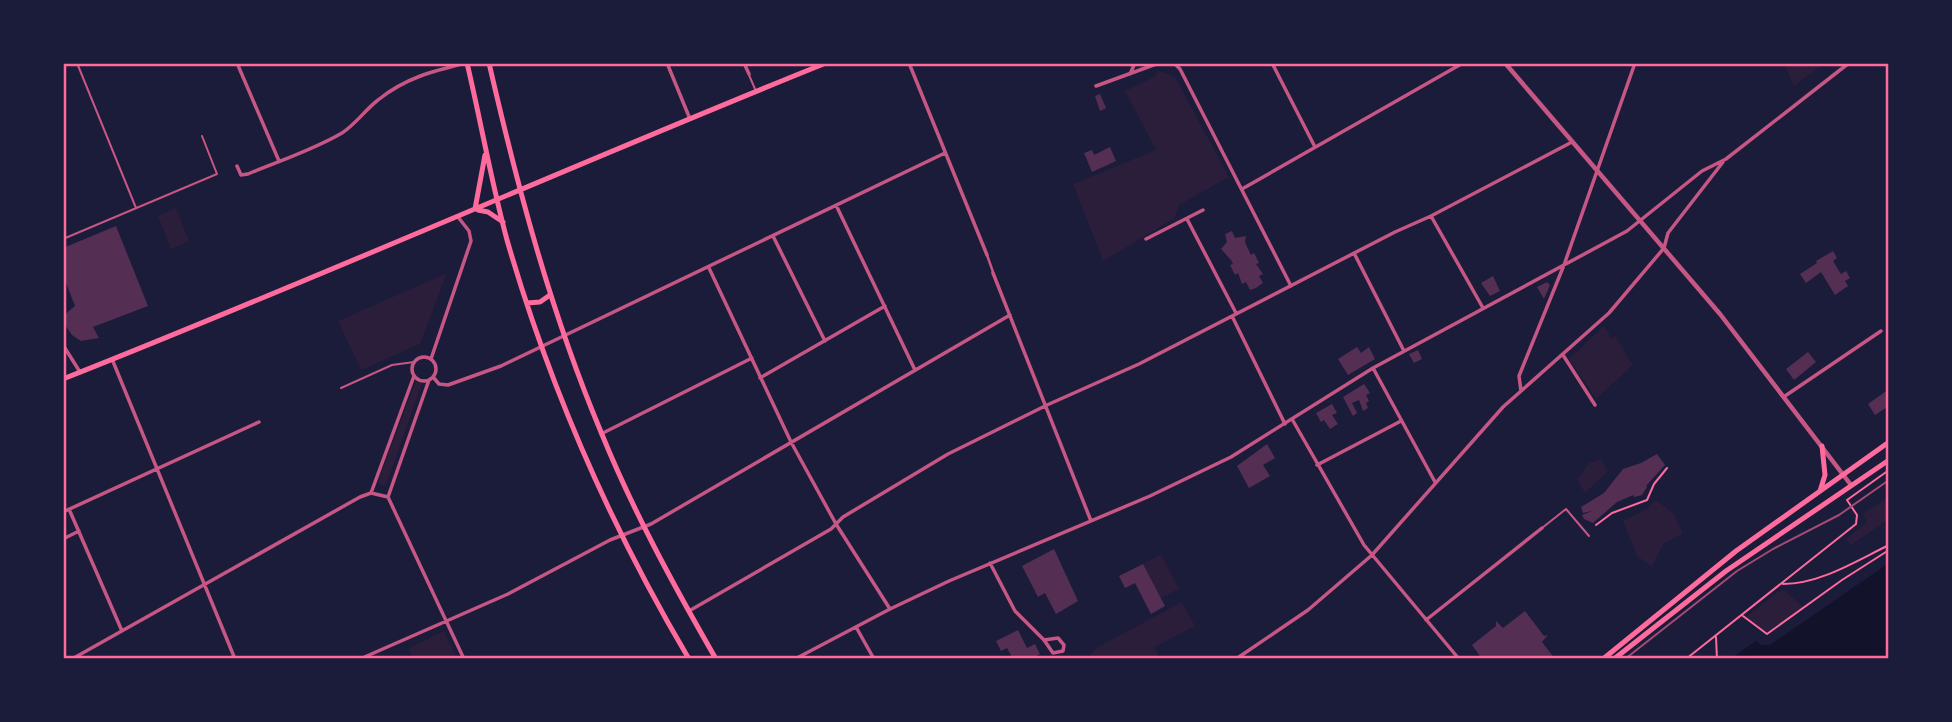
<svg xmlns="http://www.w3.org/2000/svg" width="1952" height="722" font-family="'Noto Serif',serif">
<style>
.green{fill:#2a1e3b}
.water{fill:#12122b}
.building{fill:#542f53}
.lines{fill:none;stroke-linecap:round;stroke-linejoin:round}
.path{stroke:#ff6b9d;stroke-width:2}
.service{stroke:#c65784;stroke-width:2}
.pedestrian{stroke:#c65784;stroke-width:2.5}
.minor{stroke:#c65784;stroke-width:3.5}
.tertiary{stroke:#c65784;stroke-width:4.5}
.secondary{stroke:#ff6b9d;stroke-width:5}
.primary{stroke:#ff6b9d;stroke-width:5}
.tram{stroke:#a44b75;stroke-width:2}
.neatline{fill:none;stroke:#ff6b9d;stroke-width:2.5}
</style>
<rect width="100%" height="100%" fill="#1b1b3a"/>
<path class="green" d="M1784,63H1824L1794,86Z
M1157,70L1175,77L1229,177L1179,205L1175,218L1103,261L1073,184L1156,150L1125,91L1156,76Z
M176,208L189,241L171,249L158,216Z
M447,273L420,344L361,370L338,321Z
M1604,326L1612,339L1615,336L1633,365L1596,399L1569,359Z
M416,381L422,384L386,485L381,486L378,481Z
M1601,459L1608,471L1585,493L1577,480L1589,463Z
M1889,496V519L1851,545L1846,539L1867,522L1863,514Z
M1656,500L1674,514L1683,534L1664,543L1652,567L1637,556L1623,521L1648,508Z
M1161,554L1179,589L1161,598L1143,564Z
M1784,590L1803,607L1768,632L1763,631L1746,617L1778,592Z
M1182,602L1195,626L1155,647L1160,659H1092L1090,655L1096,648Z
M444,631L457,659H413L408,649Z"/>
<path class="water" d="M1889,563V659H1730L1756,641L1761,645H1770Z"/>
<path class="building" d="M1100,94L1106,108L1100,111L1095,96Z
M1110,147L1116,161L1092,172L1084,153L1092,150L1094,155Z
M116,226L148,306L93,327L99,338L81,341L72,335L63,322V316L75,306L63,275V248Z
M1232,231L1235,238L1246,236L1245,242L1249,251L1251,255L1254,253L1259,263L1256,264L1263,274L1259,276L1263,283L1256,288L1250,290L1246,282L1242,284L1238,273L1235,275L1230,265L1233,264L1231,260L1221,249L1227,242L1225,234Z
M1833,251L1837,258L1833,261L1841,274L1846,271L1850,278L1845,281L1848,286L1835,295L1821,272L1806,283L1800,274L1817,263L1816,261Z
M1493,276L1500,291L1490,296L1481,283Z
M1547,282L1550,285L1544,299L1537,287Z
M1357,347L1361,353L1369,347L1375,359L1348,375L1338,359Z
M1418,350L1422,359L1414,363L1409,354Z
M1808,352L1816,362L1794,380L1786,369Z
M1364,384L1370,393L1366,395L1369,401L1366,403L1368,408L1363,411L1359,400L1352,403L1357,413L1353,416L1343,397Z
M1889,389V406L1875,415L1868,404Z
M1332,404L1337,413L1332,415L1338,424L1330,429L1324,420L1321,422L1316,413Z
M1267,444L1275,458L1263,465L1270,476L1249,488L1237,466Z
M1657,454L1665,465L1646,486L1647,487L1642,495L1634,497L1633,495L1617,502L1593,523L1584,519L1582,515L1592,511L1583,513L1581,507L1604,493L1623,469L1641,463Z
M1054,549L1078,601L1056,614L1045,593L1038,597L1022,566Z
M1143,564L1165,606L1151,614L1135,583L1125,588L1119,576Z
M1525,611L1544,636L1548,635L1542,642L1555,659H1482L1472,645L1496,626V621L1503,628Z
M1018,630L1027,648L1035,644L1040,654L1030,659H1013L1007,648L1001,651L996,641Z"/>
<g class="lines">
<path class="path" d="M1596,525L1612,513L1647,500L1654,484L1667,468
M1783,584C1820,584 1856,561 1889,545
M1743,616L1767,634L1842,580L1889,550
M1716,637L1717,659
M1686,659L1856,524L1857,515L1847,500L1889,470"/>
<path class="service" d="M77,63L136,208
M749,75L755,89
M63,239L217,174L202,136
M341,388L392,365L414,362
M1542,528L1566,509L1589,536"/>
<path class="pedestrian" d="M987,255L993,272"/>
<path class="minor" d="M237,63L279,161
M667,63L690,119
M744,63L749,74
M909,63L987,255
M1174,63L1180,69L1291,286
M1272,63L1315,147
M1130,74L1135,63
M1096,86L1159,63
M237,166L241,175L248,174C279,161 313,150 342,133C356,124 365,110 378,100C405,78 433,71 466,63
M1242,189L1463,63
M836,205L915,370
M1431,216L1483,308
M1187,219L1236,313
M773,236L825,341
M1146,239L1203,210
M1354,253L1404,351
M709,268L791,442L836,524L890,609
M993,273L1091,521
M1232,316L1285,424
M63,345L80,372
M1563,355L1595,405
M412 369a12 12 0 1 1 24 0a12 12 0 1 1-24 0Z
M112,359L235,659
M431,359L471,241L469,231L458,217
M1373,368L1435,482
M433,377L439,384L448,385L501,366L945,153
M760,378L885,306
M1521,391L1519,376L1564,265L1635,63
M1785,396L1881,331
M1292,419L1364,545L1459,659
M601,434L752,358
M1317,465L1401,421
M371,493L414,376
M388,497L429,380
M69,509L122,631
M63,512L259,422
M63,539L79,531
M990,563L1015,611L1044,640L1053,653L1063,651L1064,645L1058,638L1044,640
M689,611L831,529L843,517L948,454L1047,405L1139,364L1395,232L1431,216L1572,142
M1426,620L1542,528
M856,627L874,659
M72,659L360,497L371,493L388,497L464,659
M360,659L508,594L610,540L651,524L1010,315
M795,659L890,609L949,581L1150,496L1231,457L1373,368L1627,231L1702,171L1726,159L1849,63
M1236,659L1308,610L1372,555L1503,407L1609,313L1664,248L1668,233L1723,162"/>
<path class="tertiary" d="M1505,63L1720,314L1851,485"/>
<path class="secondary" d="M467,63C481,122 491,181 507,240C549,385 612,529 689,659
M489,63C518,189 551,313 601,432C633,511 674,586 716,659
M475,209L485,155
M478,210L488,212L503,222
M527,303L540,302L550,295
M63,379C319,278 570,166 826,63"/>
<path class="primary" d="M1820,491L1825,475L1822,446
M1603,659L1736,551L1889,442
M1614,659L1726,571L1889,460"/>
<path class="tram" d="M1625,659L1737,571L1773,549L1839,515L1889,480"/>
</g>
<rect width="1952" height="722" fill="none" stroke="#1b1b3a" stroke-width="130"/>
<rect x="65" y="65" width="1822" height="592" class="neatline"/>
</svg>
